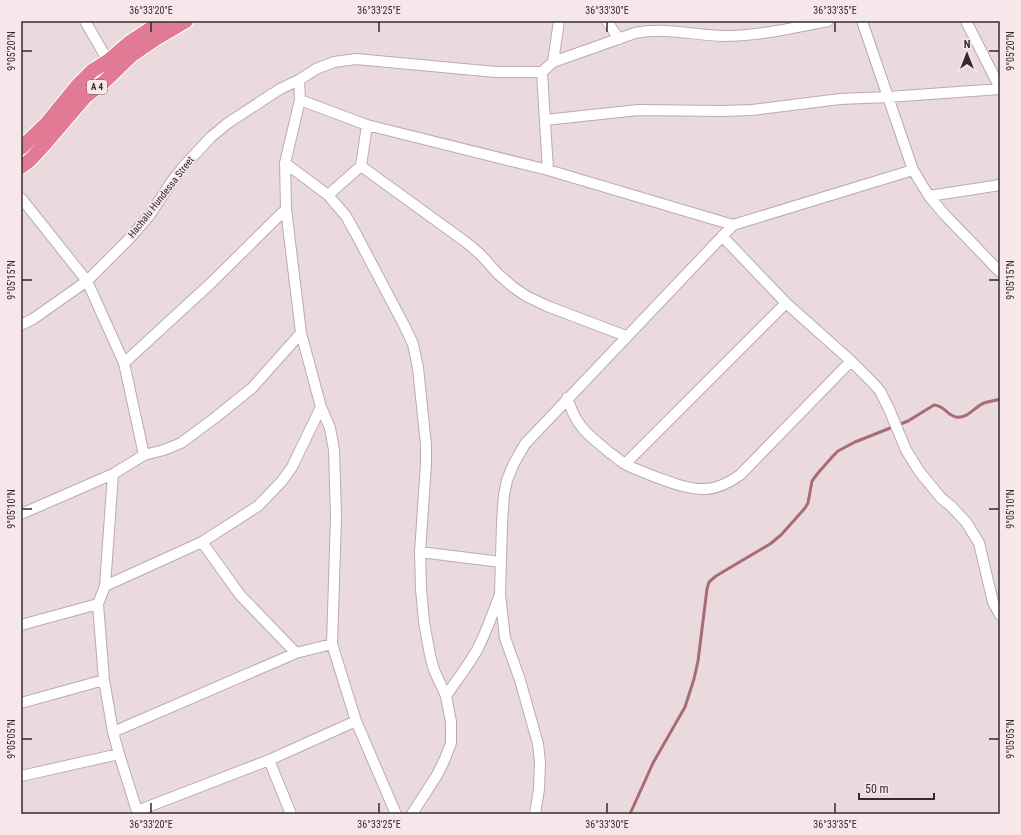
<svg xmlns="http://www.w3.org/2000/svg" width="1021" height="835" font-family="'Roboto Condensed',sans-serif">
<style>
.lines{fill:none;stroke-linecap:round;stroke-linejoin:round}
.stream{stroke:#a76c7a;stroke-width:3}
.minor-casing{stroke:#bbabae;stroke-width:12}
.highway-casing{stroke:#fff;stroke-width:16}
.minor{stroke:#fff;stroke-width:10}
.highway{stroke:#e17b95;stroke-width:14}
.ticks{fill:none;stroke:#322c2d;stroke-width:1.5}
.labels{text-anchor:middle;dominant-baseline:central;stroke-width:3.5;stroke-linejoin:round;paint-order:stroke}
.shield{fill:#f8e7ea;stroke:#6d6466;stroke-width:1}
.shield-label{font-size:9px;font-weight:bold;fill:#322c2d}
.street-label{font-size:10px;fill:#322c2d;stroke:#f8e7ea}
.neatline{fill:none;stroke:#322c2d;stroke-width:1.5}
.ticks-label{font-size:10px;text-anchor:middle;fill:#322c2d}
</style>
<rect width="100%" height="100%" fill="#ebdadd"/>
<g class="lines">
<path class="stream" d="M630,814L653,763L685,707L694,679L698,661L707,589L709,582L716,576L770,544L781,535L805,508L808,503L812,481L818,473L833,456L838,451L855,442L908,421L934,405C946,406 946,415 956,417C968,419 974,407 984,403C990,401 995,401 1000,399"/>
<g class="minor-casing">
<path id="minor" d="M85,21L108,61
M607,21L619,39
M862,21L913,170L929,196L944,214L1000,272
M966,21L1000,88
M553,62L559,21
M542,72L548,170
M299,80L300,100L285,163L286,209L301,333L321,407L330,428L334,450L336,517L332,644L356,721L396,814
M300,100L367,125L548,170L733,225
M545,120L638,110L722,111L752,110L840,99L888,97L1000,89
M285,163L328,195L346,216L356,234L404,325L413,344L418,368L426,445V464L420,552L421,589L424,622L430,655L434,670L446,696L451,722V743L444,761L437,775L412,814
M361,166L467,243L480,254L498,274L513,287L526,296L547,306L626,336
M328,195L361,166L367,125
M929,196L1000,185
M21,198L87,281L124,363L144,455
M722,236L786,303L851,361L873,383L880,391L889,409L906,450L919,471L941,498L951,506L966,522L979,543L993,602L1000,615
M21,325L33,319L87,281L129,239L149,216L172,181L184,166L211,137L228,123L260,102L280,89L299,80L316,69L334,62L356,59L496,72H542L553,62L635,33C664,27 693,35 723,36C759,36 793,28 828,21
M124,363L210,284L286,209
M567,398C571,408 574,418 581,426C589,437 600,444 610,453C615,456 620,461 625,464C634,469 644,472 653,476C670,482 688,490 707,489C719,488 730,482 740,475L851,361
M625,464L786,303
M113,474L105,586L98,604L104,680L113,732L119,754L137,811L139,814
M21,514L113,474L144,455L164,450L181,443L216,417L252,388L301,333
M202,542L240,595L296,653
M420,552L501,562
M105,586L202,542L258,506L282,481L292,467L321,407
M21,625L98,604
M446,696C456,681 468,666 477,650C486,633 492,615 499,597
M21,703L104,680
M113,732L296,653L332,644
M269,760L291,814
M21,776L119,754
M137,811L269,760L356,721
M535,814L539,789L540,762L538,744L520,680L505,638L502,612L500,594L502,523L504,495L507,480L514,463L525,444L733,225L913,170"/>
</g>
<g class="highway-casing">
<path id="highway" d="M21,148L47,123L78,85L92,71L108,61L130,42L162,21
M21,167L30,160L44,145L85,97L105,81L132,55L157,38L186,21"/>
</g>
<use href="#minor" class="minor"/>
<use href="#highway" class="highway"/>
</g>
<path class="ticks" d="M151,22V32M379,22V32M607,22V32M835,22V32M22,51H32M989,51H999M22,280H32M989,280H999M22,509H32M989,509H999M22,739H32M989,739H999M151,803V813M379,803V813M607,803V813M835,803V813"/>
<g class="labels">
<rect class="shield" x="87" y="80" width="20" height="14" rx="3"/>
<g class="shield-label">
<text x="97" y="87">A 4</text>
</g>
<g class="street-label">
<text transform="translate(161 197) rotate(-52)">Hachalu Hundessa Street</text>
</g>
</g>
<rect width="1021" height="835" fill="none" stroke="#f8e7ea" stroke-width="44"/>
<g transform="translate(967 54)" stroke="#f8e7ea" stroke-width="3" paint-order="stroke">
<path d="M0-3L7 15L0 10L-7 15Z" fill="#322c2d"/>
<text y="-6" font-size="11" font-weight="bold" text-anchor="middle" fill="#322c2d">N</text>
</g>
<path d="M859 793v6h75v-6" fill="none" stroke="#322c2d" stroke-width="2"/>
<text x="865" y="793" font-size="12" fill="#322c2d" stroke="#f8e7ea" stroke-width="3" paint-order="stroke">50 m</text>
<rect x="22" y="22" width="977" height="791" class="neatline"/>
<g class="ticks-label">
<text x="151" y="14">36°33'20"E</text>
<text x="379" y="14">36°33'25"E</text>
<text x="607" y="14">36°33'30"E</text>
<text x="835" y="14">36°33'35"E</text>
<text transform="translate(11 51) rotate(-90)" y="4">9°05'20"N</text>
<text transform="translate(1010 51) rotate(-90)" y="4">9°05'20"N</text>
<text transform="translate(11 280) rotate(-90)" y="4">9°05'15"N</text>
<text transform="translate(1010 280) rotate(-90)" y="4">9°05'15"N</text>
<text transform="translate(11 509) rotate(-90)" y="4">9°05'10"N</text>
<text transform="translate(1010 509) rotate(-90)" y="4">9°05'10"N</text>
<text transform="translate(11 739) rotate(-90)" y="4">9°05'05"N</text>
<text transform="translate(1010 739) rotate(-90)" y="4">9°05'05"N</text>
<text x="151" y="828">36°33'20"E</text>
<text x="379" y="828">36°33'25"E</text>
<text x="607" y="828">36°33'30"E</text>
<text x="835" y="828">36°33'35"E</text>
</g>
</svg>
